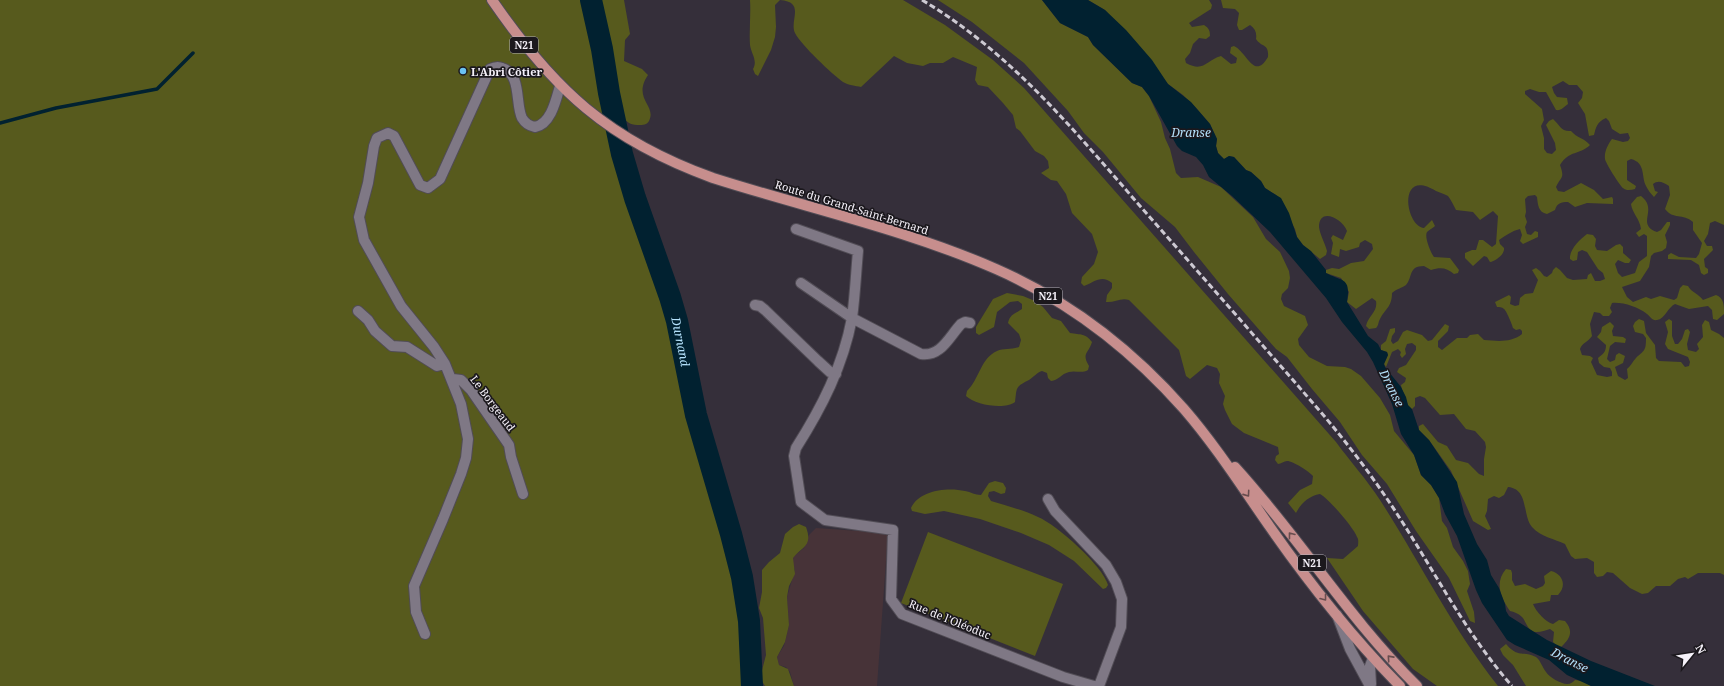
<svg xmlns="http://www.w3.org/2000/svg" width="1724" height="686" font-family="'Noto Serif',serif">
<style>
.industrial{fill:#473338}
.green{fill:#575a1d}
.water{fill:#012130}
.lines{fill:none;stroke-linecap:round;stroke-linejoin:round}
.stream{stroke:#012130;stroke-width:3.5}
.river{stroke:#012130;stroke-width:22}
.minor-casing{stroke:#514c55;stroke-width:12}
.major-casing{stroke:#514c55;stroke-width:12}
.minor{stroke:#7f7885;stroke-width:10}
.major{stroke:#c78e8d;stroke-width:10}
.rail{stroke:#cdc9d2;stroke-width:3;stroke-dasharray:6 3;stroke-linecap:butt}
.oneway{stroke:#684d4f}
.poi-dot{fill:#6ac3f2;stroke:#1b181d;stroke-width:1.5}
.labels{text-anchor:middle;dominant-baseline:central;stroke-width:3.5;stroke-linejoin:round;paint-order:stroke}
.shield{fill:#1b181d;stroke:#b4b1b8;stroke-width:1}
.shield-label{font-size:10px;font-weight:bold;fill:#f6f2fa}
.poi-label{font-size:11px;font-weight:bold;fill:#f6f2fa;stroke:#1b181d;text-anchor:start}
.street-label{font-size:11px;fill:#f6f2fa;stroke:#1b181d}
.water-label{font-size:12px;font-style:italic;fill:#b4e1fb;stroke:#1b181d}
</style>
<rect width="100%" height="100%" fill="#352f3a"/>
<path class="industrial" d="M816,528L888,533L877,686H794L790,672L786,667L779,665L777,657L784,646L789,625L787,597L795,570L792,561L793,557L804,548L809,535Z"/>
<path class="green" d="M0,0H590L607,49L608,111L621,158L624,160L625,165L624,167L641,227L663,268L695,374L693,410L754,584L753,675L756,686H0Z
M599,0H624L630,34L625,40L624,61L642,69L648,75C632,99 657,105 649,121C647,125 643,125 638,125C609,126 614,63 611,44C608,29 603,15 599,0Z
M750,0H903L945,25L993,60L1024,88L1336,442C1350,461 1367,480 1380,500C1420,562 1452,628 1498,686H1437L1413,669L1363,611L1327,558L1343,559L1358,546C1358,544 1359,539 1357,537C1354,528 1329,499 1320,494C1309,496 1301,503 1296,513L1288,503L1300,490L1312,484L1313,476C1310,472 1293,461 1287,461C1284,461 1281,464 1278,464L1275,460L1276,456L1279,454L1278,447L1244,433L1232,424L1225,410L1223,404L1225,396L1219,383L1220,374L1217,368L1207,365L1190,379L1186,376L1179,350L1129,300C1121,297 1114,303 1106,302L1107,295L1112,288V283C1102,274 1094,282 1084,286L1081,283L1082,277L1094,264L1098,252L1092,234L1072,213L1066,194L1057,181L1051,180L1041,173L1049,168L1048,161L1044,156L1035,151L1020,131L1016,128L1013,115L1003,103L988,87L978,85L975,80L977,67L953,57L943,63H930L923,66L907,63L894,56L861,87C856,86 848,85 843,82C832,74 801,45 795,33C789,21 806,2 780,0L775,5L776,27L775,37L771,50L758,76L755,74L753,69C758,61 751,53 750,45C749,30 751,15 750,0Z
M938,0H1042L1060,23L1088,37L1093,45L1132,83L1142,87L1149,96L1161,122L1165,138L1170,149L1176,173L1181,178L1198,177L1221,187L1253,217L1266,239L1280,252L1289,271L1290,278L1288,288L1282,294L1281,299L1284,306L1305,316L1308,325L1298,339L1299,345L1309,357L1327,366L1345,367L1351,369L1361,376L1380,398L1390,415L1394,431L1414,455L1421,475L1431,485L1439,498L1442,521L1447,528L1453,547L1463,561L1468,571L1470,584L1467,591L1474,612L1475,623L1470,621L1449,578L1416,531L1387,484L1362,455L1340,422L1312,389L1287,357L1276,349L1228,294L1194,252L1175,227L1141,198L1103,152L1084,133L1068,111L1024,63L972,22Z
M1088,0H1209L1212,5L1211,9L1189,23L1192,27L1204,25C1209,28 1210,31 1210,36L1206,39L1199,38L1193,44L1190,53L1185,59L1186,63C1204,73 1206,60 1221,56L1231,64L1236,63L1237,58L1230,53L1231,47L1234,46C1247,52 1254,81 1268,57C1269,43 1262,48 1256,39C1257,33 1255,28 1250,25L1242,30H1239L1237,25L1239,13L1235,9L1223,8L1221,0H1724V225L1715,221L1710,223L1708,234L1704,241L1707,246H1712L1713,250L1704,259L1705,267L1708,269V273L1704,275L1701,273L1699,265L1691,260L1668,259V255L1671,253L1679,257L1696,258L1699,254L1702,243L1693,230V222C1683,213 1673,220 1665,209L1670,195L1669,186C1663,182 1658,180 1653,184L1655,191L1658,192L1654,197C1651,194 1648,190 1646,186C1641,176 1646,163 1631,159L1627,161V180L1636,186L1635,189C1631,190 1626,191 1623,188C1620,186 1605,162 1605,159C1604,152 1608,144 1612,139L1623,142L1628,141L1630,138L1628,133L1620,134L1612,129L1609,121L1606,118C1597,122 1596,127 1594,135L1589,136L1585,114L1578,103L1582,98L1583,92L1577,85H1569L1563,81L1552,87L1554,93L1557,97L1567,98L1568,104C1564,107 1561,111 1556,110L1546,92H1539L1530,89L1525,91V94L1542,109L1544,120L1541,126L1544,138V149L1547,153L1552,154L1556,150L1555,143L1546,125L1549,121L1553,119C1560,125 1561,132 1571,131C1577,138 1584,138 1590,145C1580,155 1569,150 1560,165C1565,179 1561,176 1556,187L1558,191L1564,192L1581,183L1594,190L1603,199L1612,197L1613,199V204L1587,203L1575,207L1568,202C1561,202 1557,203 1555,210L1547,214C1538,212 1538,205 1537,197L1535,195L1528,196L1525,199L1526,212L1525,216L1527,222L1525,227L1527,234L1531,235L1535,231L1538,232V237L1523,244L1520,241L1522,235L1520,229C1512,231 1506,235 1499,240L1500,244L1504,248C1505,254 1496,261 1490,262L1487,257L1484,256L1473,266L1465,258V253L1472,250H1476L1479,240H1483L1492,247L1496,244L1498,216L1493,211L1480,220L1473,212L1456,210C1454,206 1451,200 1448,196C1445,194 1440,193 1436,191C1397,167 1405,226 1424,228L1432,220L1435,226C1433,228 1429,230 1427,232C1424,237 1431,253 1434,257L1450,258L1459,270L1458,273L1454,274C1447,268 1441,267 1431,270L1424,266C1408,266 1413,277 1406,285C1402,288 1396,289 1392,293C1392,307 1385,309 1380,319C1378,322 1379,325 1376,328L1369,329L1366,326C1368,316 1378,312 1376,301L1372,298L1356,309L1347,302L1349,292L1341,278L1326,273V270L1332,268L1339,269L1351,263L1364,261L1373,249L1372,244L1365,240L1360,243L1359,247L1346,251L1340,249L1339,257L1331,254L1333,243L1331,238L1333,235L1343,240L1347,231C1342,218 1319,207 1319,227C1320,235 1325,243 1327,251L1326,255L1320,259L1303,245L1297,237L1295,229L1276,195L1265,188L1261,181L1251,172L1246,170L1234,157L1229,156L1224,159L1218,153L1216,146L1217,139L1210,124L1197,109L1183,95L1168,84L1105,10Z
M1641,196C1659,210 1635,224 1657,232L1661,230L1667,222H1670V225L1665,235L1667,242L1666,248L1662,251L1654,253L1651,256L1649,267L1640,281L1622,287L1627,297L1633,302L1646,297L1651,299L1660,296L1674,300L1677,298L1680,288L1683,285L1688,286C1691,292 1699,294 1703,300L1716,295C1724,298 1724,305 1724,314L1717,320L1713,319L1712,310L1708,306L1689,309L1675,304C1668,307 1665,319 1657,320C1652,321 1650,316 1647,314C1638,307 1623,302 1612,303L1610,308L1612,312L1609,316H1603L1600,313L1594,312L1590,324L1592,336C1588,342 1582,343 1580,349L1582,355L1590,356L1593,358L1591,362L1597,375L1607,377L1612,376V372L1610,368L1604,367L1599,363L1598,358C1603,354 1606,352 1606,345L1597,337L1601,332L1602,327L1610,322L1614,326L1612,331L1613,336L1623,337L1626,339L1625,343L1615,342L1610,346L1607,359L1610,362L1615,360L1616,355L1619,353L1625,356L1623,363L1615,367L1618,376L1625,380L1628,378L1627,369C1631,366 1632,362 1636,358C1644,350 1646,352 1646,338L1643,334L1635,332L1633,326L1635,322L1639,319L1644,321L1646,333L1655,345L1656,358L1659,361L1681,362L1685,367L1689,366L1690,362L1688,357L1668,349L1665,344L1668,332L1665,322L1669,319L1672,321V336L1675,344H1678L1682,339L1685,330L1688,329L1690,332L1687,344L1688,350L1696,352L1699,349L1697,344L1703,337L1702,325L1705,320L1709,322L1711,330L1719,334L1724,338V575L1720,573H1698L1688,579L1685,577L1678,579L1670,586H1656L1648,593L1642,594L1630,588L1613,573L1607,572L1603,576L1597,577L1594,573V562L1587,558L1575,559L1571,556L1565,544C1555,539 1541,537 1532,527C1522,515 1529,489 1508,487L1504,495L1499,498L1494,496L1488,499L1487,511L1485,516L1491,529L1488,530L1473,521L1451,471L1429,440L1419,430V426L1423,424L1438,442L1447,446L1456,460L1468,463L1479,474L1484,476V459L1486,447L1485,442L1475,431L1466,429L1454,414L1440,415L1425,398L1420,396L1415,398V406L1412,409H1410C1408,406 1401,388 1401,385L1405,382L1406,378L1397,372L1399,368L1406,365L1416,350V346L1412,343L1407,344L1405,349L1406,354L1402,358L1400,355L1401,352L1398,349L1392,352L1386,367L1384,364L1388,355L1387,352L1381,350V345L1386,341L1390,329L1395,328V332L1392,336L1391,341L1393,344L1398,341L1403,332L1407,330L1422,335L1428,341L1432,340L1445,324L1449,326L1448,331L1438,341V347L1442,350L1457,338H1467L1470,335L1478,334L1484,340C1497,341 1511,343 1522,334V331L1520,329L1516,330L1513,328C1512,324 1506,310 1504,309C1502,307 1499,307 1497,307L1495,302L1509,295L1511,297L1510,304L1515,306L1519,305L1520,298L1525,294L1533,293L1538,280L1532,270L1536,268L1540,271L1544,276L1547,277L1552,273L1553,270L1556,267L1560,270L1567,278L1573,280L1587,279L1588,275L1591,273L1595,281H1600L1605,279L1603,273L1598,269L1587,252L1582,250L1578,252L1577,260L1573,261L1570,259C1569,250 1580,239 1587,234L1593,235L1596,239L1595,246L1597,250L1607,251L1616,245L1620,244L1623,247V253L1631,260L1629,263H1625L1618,260L1615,264L1618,273L1622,277L1635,273L1639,262L1647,256V236L1644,234L1639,237L1636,233L1641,229C1640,219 1632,213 1631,204L1637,197Z
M1007,293L1023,296L1035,301L1043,307L1052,318L1061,321L1070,333C1081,335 1085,333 1092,342C1089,353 1081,353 1089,366L1088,370C1081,374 1076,370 1069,372C1061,374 1059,380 1051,381L1048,378L1047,373L1042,371C1036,373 1034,377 1029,380C1015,387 1017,387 1015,402C1005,410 975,405 966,396L967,391C980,378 980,359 997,351C1004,348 1011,350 1019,347L1021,340L1019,334L1008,323C1010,314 1015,314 1022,309V304L1018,301L1010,302L997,312L994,327L979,335L976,333V327L993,299Z
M995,481L1003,483L1006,488L1005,493L1001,494L994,491L989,492L988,496L991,501C1007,506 1023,510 1038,517C1057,525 1103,566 1108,585L1106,588L1103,589L1074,561L1049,545L1021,533L980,519L944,511L925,514L912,511L911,508C919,490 948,487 965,491C971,492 975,495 981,495L989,483Z
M799,524L806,527C813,546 803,546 793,558L795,574L789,586L787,597L789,625L785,642L777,657L779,665L788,669L794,686H765L760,678L766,655L763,618L759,608L762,592V570L769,562L780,553L785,534L793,527Z
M928,532L1063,584L1035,656L901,603Z
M1506,569L1511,570L1512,573V580L1515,586L1525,584L1536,589L1543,586L1545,583L1544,576L1551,571C1563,574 1567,586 1558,595H1551L1550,601L1533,604C1536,612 1546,622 1553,624L1559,620L1565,621C1574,631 1570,639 1561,647L1557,646L1553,642L1554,632L1550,629C1546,630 1541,632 1537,632C1528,633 1526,621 1522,617C1518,613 1514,612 1510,611C1501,598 1494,583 1506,569Z
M1506,644C1519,659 1523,650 1536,657C1541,661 1542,667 1546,672C1549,677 1561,684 1567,684C1571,684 1573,682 1575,680L1583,681L1591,686H1526L1513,665L1503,655L1500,649Z"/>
<path class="water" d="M1042,0H1088L1105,10L1126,30L1152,60L1168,84L1191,102L1210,124L1217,139L1216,146L1218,153L1224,159L1229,156L1234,157L1246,170L1251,172L1261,181L1265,188L1281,198L1289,213L1297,237L1303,245L1311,251L1326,270V273C1343,282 1351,277 1347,302L1368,336L1378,344L1381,350L1387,352L1388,355L1384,364L1385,367L1401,387L1406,397L1408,405L1412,409L1419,430L1429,440L1457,482L1464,514L1477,544L1487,560L1491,575L1499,588L1505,604L1506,611L1509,616L1547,640L1591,661L1655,686H1591L1567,675L1549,660L1515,645L1507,640L1482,603L1476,590L1457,536L1445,514L1439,498L1431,485L1421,475L1414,455L1401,434L1392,404L1373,362L1367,352L1342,322L1326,298L1270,232L1232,196L1209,177L1203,165L1196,157L1182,151L1177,146L1149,96L1142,87L1132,83L1093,45L1088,37L1060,23Z"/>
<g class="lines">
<path class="stream" d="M0,123L56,108L157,89L193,53"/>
<path class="river" id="s1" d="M591,0L602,49L609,93L622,154L635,198L670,297L677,321L696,415L731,534L742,577L749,621L752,686"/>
<g class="minor-casing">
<path id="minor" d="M796,229L858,251C856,273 855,296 852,318C843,366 822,407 796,448L794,456L801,502L825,520L893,530L891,599L902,614L1063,677L1094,686
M801,283L852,318L921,354C941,357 949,337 961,324L965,322L970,323
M755,305L760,306L765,310L818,361L830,372L836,374
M358,311L368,320L375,331L392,346L407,347L437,366L445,364
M453,379L461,380L471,390L509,445L511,457L523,494
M1048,499L1055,511L1106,565L1116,582L1122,599L1121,627L1099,686
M1337,615L1350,649L1370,686
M425,634L416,612L414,586L443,519L461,474L466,458L468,439L461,404L445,364L434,347L401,306L364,240L359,217L368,183L374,146L377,138L388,133L394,136L420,185L428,188L440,179L490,69C494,67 498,66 502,68C522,74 515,104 522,118C525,123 529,126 535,127C551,124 556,100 560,86
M1371,684L1370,666L1373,658"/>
</g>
<g class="major-casing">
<path id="major" d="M492,0C554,90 608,140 713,178C807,208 905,229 996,269C1069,301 1132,350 1184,409C1216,446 1242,487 1270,527C1309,583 1353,638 1400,686
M1235,467C1299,537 1349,619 1417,686"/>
</g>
<use href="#minor" class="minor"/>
<use href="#major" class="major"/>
<path class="rail" d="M922,0C1010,52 1074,130 1140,206C1200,274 1260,342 1319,410C1349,445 1376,481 1401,520C1437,576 1468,636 1512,686"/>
</g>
<defs><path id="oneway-chevron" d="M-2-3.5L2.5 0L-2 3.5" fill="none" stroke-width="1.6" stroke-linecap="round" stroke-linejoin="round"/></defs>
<g class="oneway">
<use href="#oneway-chevron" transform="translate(1247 494) rotate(55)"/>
<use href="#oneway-chevron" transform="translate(1291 535) rotate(-128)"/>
<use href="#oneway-chevron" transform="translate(1324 598) rotate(52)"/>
<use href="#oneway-chevron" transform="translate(1390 658) rotate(-132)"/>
</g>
<circle class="poi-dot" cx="463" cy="71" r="4"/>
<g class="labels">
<g class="shield">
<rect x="510" y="37" width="28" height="16" rx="3"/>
<rect x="1034" y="288" width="28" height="16" rx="3"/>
<rect x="1298" y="555" width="28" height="16" rx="3"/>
</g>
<g class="shield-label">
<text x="524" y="45">N21</text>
<text x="1048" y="296">N21</text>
<text x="1312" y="563">N21</text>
</g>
<g class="poi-label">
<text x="471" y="71">L'Abri Côtier</text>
</g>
<g class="street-label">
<text transform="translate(852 207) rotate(17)">Route du Grand-Saint-Bernard</text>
<text transform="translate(493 403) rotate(53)">Le Borgeaud</text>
<text transform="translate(950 619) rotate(22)">Rue de l'Oléoduc</text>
</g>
<g class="water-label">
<text x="1191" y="132">Dranse</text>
<text stroke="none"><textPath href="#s1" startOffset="354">Durnand</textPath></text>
<text transform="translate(1392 388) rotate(63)">Dranse</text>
<text transform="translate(1570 660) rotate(27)">Dranse</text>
</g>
</g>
<g transform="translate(1692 654) rotate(60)" stroke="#1b181d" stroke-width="3" paint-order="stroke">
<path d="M0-3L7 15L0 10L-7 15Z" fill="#f6f2fa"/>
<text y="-6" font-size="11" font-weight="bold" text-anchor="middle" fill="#f6f2fa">N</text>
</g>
</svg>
